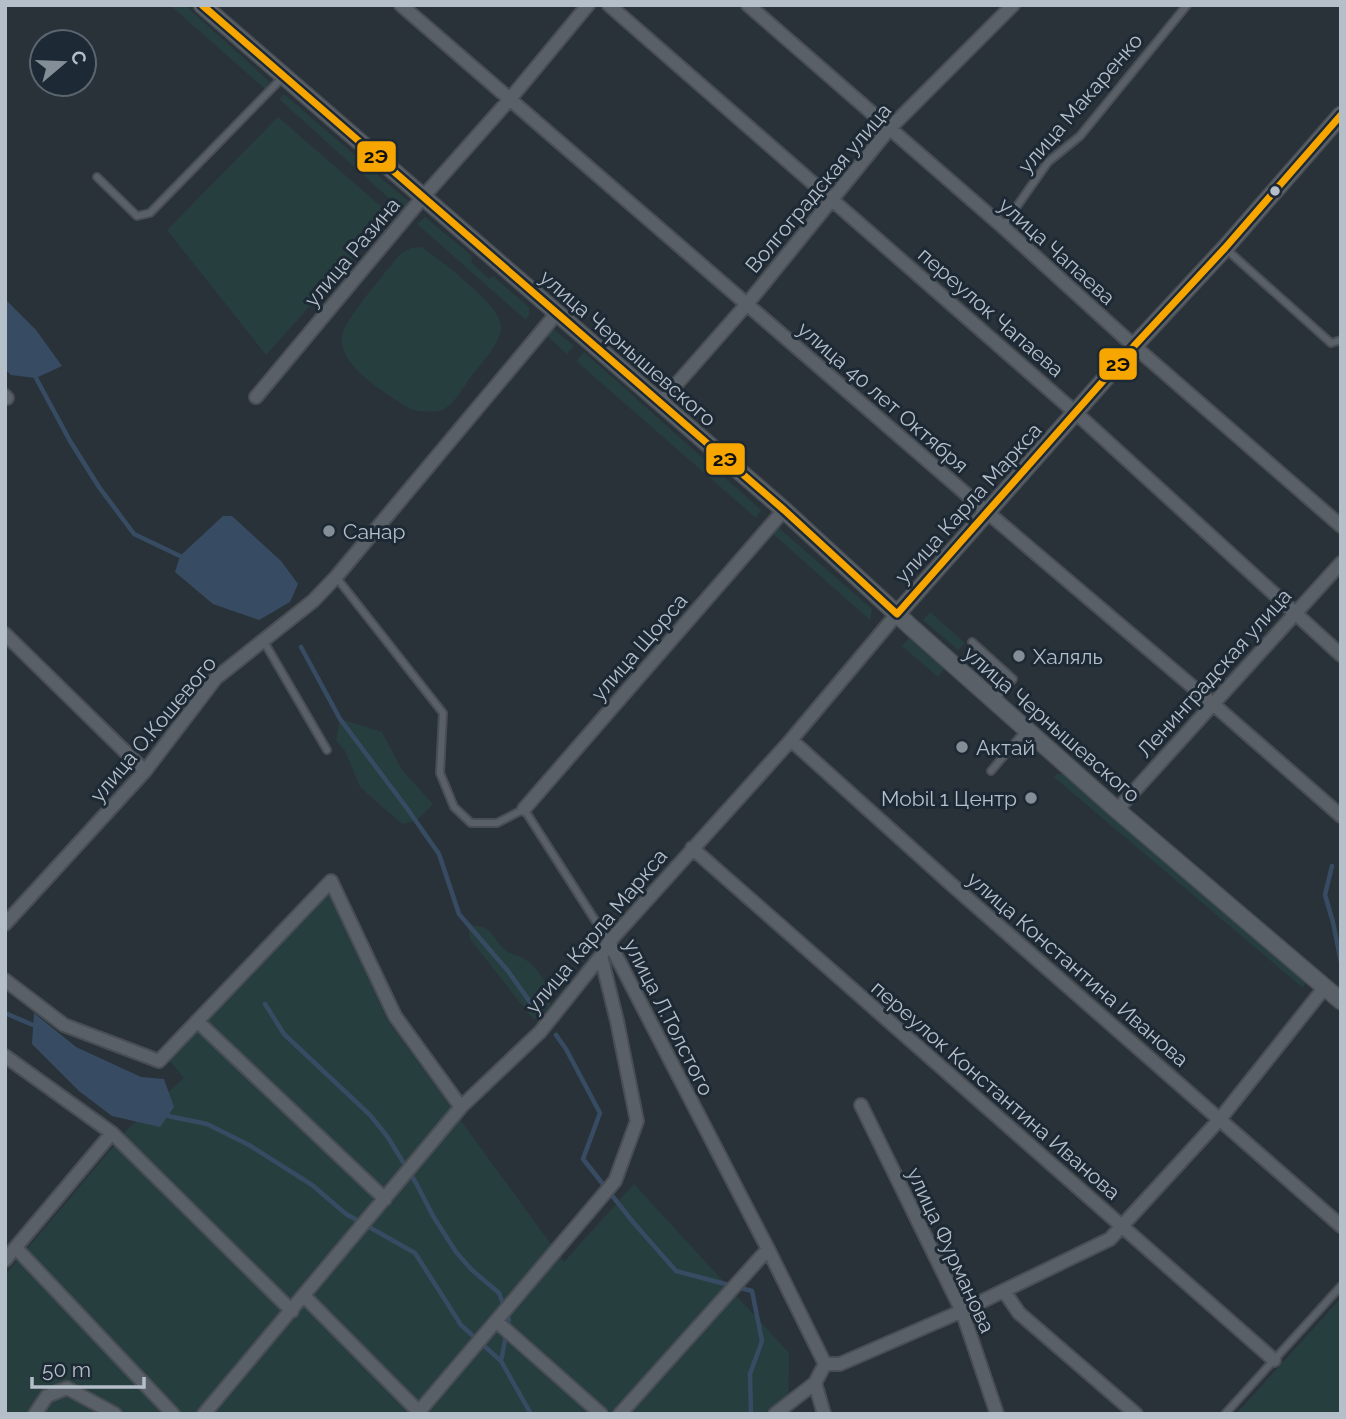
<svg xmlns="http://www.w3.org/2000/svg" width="1346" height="1419" font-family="Raleway,sans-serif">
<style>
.green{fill:#273e3f}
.water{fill:#374c63}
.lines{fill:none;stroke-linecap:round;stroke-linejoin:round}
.stream{stroke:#374c63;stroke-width:4.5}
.service-casing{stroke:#484e54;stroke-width:10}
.minor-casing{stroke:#484e54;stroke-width:16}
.tertiary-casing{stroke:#484e54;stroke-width:19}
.service{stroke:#5a6067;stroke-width:6}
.minor{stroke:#5a6067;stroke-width:12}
.tertiary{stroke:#5a6067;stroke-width:16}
.bus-1-casing{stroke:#1d2934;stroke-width:12}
.bus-1{stroke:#f7a600;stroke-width:7}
.bus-dot{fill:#b5bfca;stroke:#1d2934;stroke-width:2.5}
.poi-dot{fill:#848e97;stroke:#1d2934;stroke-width:2.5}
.labels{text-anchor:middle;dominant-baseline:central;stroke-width:6;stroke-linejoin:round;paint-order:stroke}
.street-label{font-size:21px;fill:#b5bfca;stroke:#1d2934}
.poi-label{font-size:21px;fill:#b5bfca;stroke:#1d2934;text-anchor:start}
.line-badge{stroke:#1d2934;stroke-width:2.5}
.pale-badge-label{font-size:19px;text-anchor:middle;font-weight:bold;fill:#111}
</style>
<rect width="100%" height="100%" fill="#2a3239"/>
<path class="green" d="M170,5H185L270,82L265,89Z
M284,94L409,202L402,210L279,99Z
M278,117L391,215L266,355L167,230Z
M425,217L473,257L471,262L489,279L493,276L529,307V314L526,320L417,224Z
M422,247C439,260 505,307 501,329C499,345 480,365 470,378C462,389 452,409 438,411C429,412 420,412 411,409C405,407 399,402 393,398C375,386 338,362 342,336C346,317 387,271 400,254L411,248Z
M552,328L574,346L567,354L546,335Z
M584,352L761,510L756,518L576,361Z
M778,527L872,609L870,620L773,534Z
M930,612L965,643L958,650L923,620Z
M909,638L944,669L938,677L902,646Z
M340,719L382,732L402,770L433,804L416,821L402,824L360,787L345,751L336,740Z
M1057,774H1063L1304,978L1305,983L1303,988L1054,777Z
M329,894L388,1021L564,1262L634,1184L789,1353L788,1414H5V1275L128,1129L184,1078L169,1060Z
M468,925C497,926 490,939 508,952C512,955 519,955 523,958C540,968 549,986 551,1005L540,1016L533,1019L470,939Z
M1341,1298V1414H1236Z"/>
<path class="water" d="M5,299L36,330L62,366L36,378L11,375L5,369Z
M223,516H232L281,561L298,584L290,602L259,620L213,604L175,572L180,556Z
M34,1013L76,1047L141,1077L164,1079L174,1107L160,1127L112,1116L79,1091L32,1044Z"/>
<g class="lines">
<path class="stream" d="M36,378L70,441L99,487L134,534L180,556
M301,647L340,719L406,807L439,854L459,914L508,971L540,1016
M1332,866L1325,895L1333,922L1341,962
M265,1004L284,1034L370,1115L387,1136L416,1183L433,1216L456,1252L472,1270L499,1293L509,1320L501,1361
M5,1013L33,1025
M556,1035L566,1049L600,1113L583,1159L633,1222L676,1271L752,1291L762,1341L750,1374L751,1414
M168,1116L207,1124L249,1145L312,1185L346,1214L415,1253L461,1325L501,1361L531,1414"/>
<g class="service-casing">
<path id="service" d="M97,177L137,216L150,213L282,78
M1003,226L1048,162L1080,136L1187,5
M1226,249L1331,343L1341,340
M336,577L443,713L440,773L454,807L471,823H497L524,809L609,942
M263,640L327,750
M972,642L1013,679L995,700
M991,771L1025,731
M1225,1414L1341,1286"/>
</g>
<g class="minor-casing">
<path id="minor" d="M401,5L987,512L1213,704L1341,816
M609,5L1076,413L1341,655
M748,5L1003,227L1134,346L1341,526
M5,396L7,398
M256,397L423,197L510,99L588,5
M660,403L747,304L890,128L1013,5
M5,634L145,771
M791,740L951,884L1341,1226
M524,809L784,510
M1117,810L1341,563
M692,848L1274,1360
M5,924L145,771L216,678L313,601L336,577L557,313
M609,942L768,1249L825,1364
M5,980L64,1025L159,1061L331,881L395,1016L461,1107
M197,1021L385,1199
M5,1056L112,1133L292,1311
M861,1105L962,1311L997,1414
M16,1248L173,1414
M5,1260L112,1133
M1004,1291L1019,1313L1136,1414
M304,1296L419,1412
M496,1321L601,1414
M825,1364H840L962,1311L1110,1239L1220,1119L1325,987
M35,1414L47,1396L67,1388L115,1414
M204,1414L461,1107L540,1032L601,956L609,942L791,740L897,614
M417,1414L615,1181L637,1121L617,1021L601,956
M620,1414L768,1249
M775,1414L815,1383
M824,1414L815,1383L825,1364"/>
</g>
<g class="tertiary-casing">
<path id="tertiary" d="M202,5L784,510L911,627L1117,810L1341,1001
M897,614L1134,346L1225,248L1341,115"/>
</g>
<use href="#service" class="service"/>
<use href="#minor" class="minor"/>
<use href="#tertiary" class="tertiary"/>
<g class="bus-1-casing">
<path id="bus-1" d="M202,5L784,510L897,614
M897,614L1134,346L1225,248L1341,115"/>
</g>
<use href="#bus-1" class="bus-1"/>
</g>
<circle class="bus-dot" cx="1275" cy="191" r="6"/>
<g class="poi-dot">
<circle cx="329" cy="531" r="7"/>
<circle cx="1019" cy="656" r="7"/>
<circle cx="962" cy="747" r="7"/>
<circle cx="1031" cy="798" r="7"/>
</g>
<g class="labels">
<g class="street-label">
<text transform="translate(1080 103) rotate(-49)">улица Макаренко</text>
<text transform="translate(818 188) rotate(-50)">Волгоградская улица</text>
<text transform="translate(1057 251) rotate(42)">улица Чапаева</text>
<text transform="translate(352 252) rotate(-50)">улица Разина</text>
<text transform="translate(991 312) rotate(41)">переулок Чапаева</text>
<text transform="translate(628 348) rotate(41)">улица Чернышевского</text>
<text transform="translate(883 397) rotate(41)">улица 40 лет Октября</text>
<text transform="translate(968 503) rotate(-48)">улица Карла Маркса</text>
<text transform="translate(639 647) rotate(-49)">улица Щорса</text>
<text transform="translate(1214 673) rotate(-48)">Ленинградская улица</text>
<text transform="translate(1052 724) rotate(41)">улица Чернышевского</text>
<text transform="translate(153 729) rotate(-50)">улица О.Кошевого</text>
<text transform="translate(596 931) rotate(-50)">улица Карла Маркса</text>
<text transform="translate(1078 969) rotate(41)">улица Константина Иванова</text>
<text transform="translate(669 1017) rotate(63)">улица Л.Толстого</text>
<text transform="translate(996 1090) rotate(41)">переулок Константина Иванова</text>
<text transform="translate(951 1250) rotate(65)">улица Фурманова</text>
</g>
<g class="poi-label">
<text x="343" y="531">Санар</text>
<text x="1033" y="656">Халяль</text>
<text x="976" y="747">Актай</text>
<text x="1017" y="798" text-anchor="end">Mobil 1 Центр</text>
</g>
</g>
<g class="line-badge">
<rect x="356" y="140" width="41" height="33" rx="7" fill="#f7a600"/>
<rect x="1098" y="347" width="40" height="34" rx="7" fill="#f7a600"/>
<rect x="705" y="442" width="41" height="34" rx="7" fill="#f7a600"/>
</g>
<g class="pale-badge-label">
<text x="376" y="163">2Э</text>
<text x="1118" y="371">2Э</text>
<text x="725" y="466">2Э</text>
</g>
<rect width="1346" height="1419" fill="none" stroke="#b5bfca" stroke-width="14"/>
<g transform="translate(63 63) rotate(71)"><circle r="33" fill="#1d2934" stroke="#5a6570" stroke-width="2"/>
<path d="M0-5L12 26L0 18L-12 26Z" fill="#848e97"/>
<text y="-10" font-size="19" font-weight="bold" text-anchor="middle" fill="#b5bfca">С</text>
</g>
<path d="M32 1377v10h112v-10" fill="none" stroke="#b5bfca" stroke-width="3.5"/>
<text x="42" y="1377" font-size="21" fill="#b5bfca" stroke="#1d2934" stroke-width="5" paint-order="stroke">50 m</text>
</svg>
